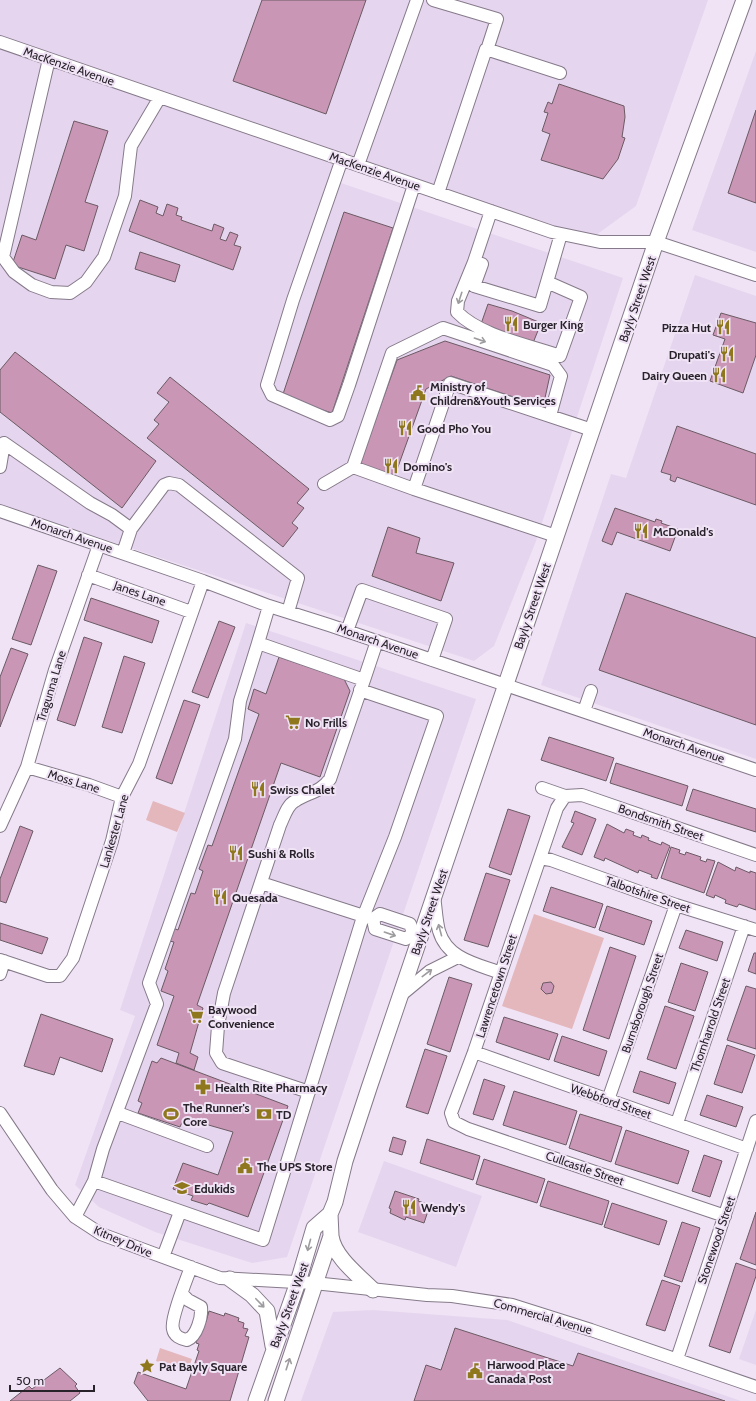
<svg xmlns="http://www.w3.org/2000/svg" width="756" height="1401" font-family="Cabin,sans-serif">
<style>
.built{fill:#e6d5ee}
.green{fill:#e3b7bc}
.building{fill:#c997b5;stroke:#6b5a64}
.lines{fill:none;stroke-linecap:round;stroke-linejoin:round}
.minor-casing{stroke:#857a8a;stroke-width:14}
.major-casing{stroke:#857a8a;stroke-width:17}
.minor{stroke:#fff;stroke-width:12}
.major{stroke:#fff;stroke-width:15}
.oneway{stroke:#9e9c9f}
.labels{text-anchor:middle;dominant-baseline:central;stroke-width:4;stroke-linejoin:round;paint-order:stroke}
.street-label{font-size:12px;fill:#28232a;stroke:#f0e3f6}
.poi-label{font-size:12px;font-weight:bold;fill:#28232a;stroke:#f0e3f6;text-anchor:start}
</style>
<rect width="100%" height="100%" fill="#f0e3f6"/>
<path class="built" d="M0,0H708L636,206L596,235L560,229L343,153L335,181L623,278L536,541L494,646L474,661L0,505Z
M756,51V252L692,230Z
M695,275L756,296V759L541,685L611,474L626,478Z
M246,623L476,699L287,1257L252,1263L155,1232L99,1207L75,1185L135,1016L120,1010Z
M384,1161L482,1196L456,1267L358,1232Z
M373,1310L507,1320L741,1401H301L333,1312Z
M756,1310V1365L739,1359Z"/>
<path class="green" d="M153,801L185,813L177,832L146,820Z
M534,914L604,938L572,1029L502,1006Z
M160,1348L192,1359L187,1372L156,1361Z"/>
<path class="building" d="M262,0H366L326,114L233,81Z
M559,84L624,106L625,117L622,137L625,138L618,159L603,179L541,160L550,134L542,131L548,113L544,112L548,102L552,104Z
M756,110V203L728,193Z
M74,121L108,131L85,202L98,206L84,251L66,245L55,279L12,265L22,235L36,240Z
M140,200L158,207L156,213L163,216L167,204L178,208L176,215L182,217L181,220L212,231L214,224L224,228L220,239L226,241L230,232L238,235L234,245L241,247L233,270L129,231Z
M344,212L393,228L332,413L282,397Z
M140,252L180,265L175,282L135,269Z
M488,304L512,311L541,323L533,343L481,324Z
M721,313L756,323V355L743,393L710,381L725,339L713,335Z
M445,341L550,375L543,407L451,376L426,389L394,478L359,466L397,360Z
M15,352L156,461L122,508L0,412V370Z
M170,377L309,489L297,503L304,508L292,523L298,528L283,547L147,438L159,424L154,420L169,402L157,393Z
M677,426L756,454V505L677,477L675,482L670,480L671,475L661,472Z
M615,508L655,522L656,519L662,521L661,523L678,529L670,551L617,532L612,545L602,541Z
M388,527L420,538L416,553L454,563L441,601L372,576Z
M38,565L57,571L31,645L12,639Z
M626,593L756,638V725L599,670Z
M91,598L159,621L152,643L84,620Z
M219,621L235,627L208,698L192,692Z
M84,637L102,643L75,726L57,720Z
M11,648L28,654L0,727V677Z
M124,656L145,663L122,733L102,727Z
M279,657L344,679L350,691L320,777L281,763L197,1005L203,1008L190,1053L198,1057L194,1070L176,1063L179,1053L157,1045L174,996L161,991L168,971L165,969L174,942L169,941L173,928L178,930L191,893L195,894L203,871L199,869L208,845L212,846L259,714L248,709L254,689L266,694Z
M184,700L200,705L172,784L156,778Z
M549,737L614,758L606,781L541,760Z
M616,763L688,786L682,806L610,783Z
M693,789L756,809V832L686,810Z
M508,809L530,816L511,875L489,867Z
M575,811L596,819L582,855L562,847L574,823L571,822Z
M607,824L624,833L626,829L634,832L633,835L641,838L642,835L649,838L648,840L661,845L662,842L670,846L657,879L651,877L652,875L639,870L638,873L605,858L604,861L594,857Z
M20,826L33,831L6,903L0,901V879Z
M671,847L680,850L679,853L685,855L686,852L701,857L700,860L706,862L707,859L715,861L704,893L661,878Z
M718,862L735,871L736,867L750,873V871L756,873V910L739,904L737,907L725,903L726,900L715,895L714,898L706,895Z
M486,873L510,880L488,947L464,940Z
M551,887L603,904L595,928L543,911Z
M607,906L652,921L644,945L599,930Z
M0,923L48,938L42,954L0,940Z
M686,930L723,942L717,961L679,948Z
M610,947L636,956L609,1039L583,1030Z
M754,953H756V974L748,971Z
M681,963L708,972L695,1011L668,1002Z
M449,977L472,984L450,1052L427,1044Z
M551,982L554,986L552,993L546,994L541,989L543,983Z
M746,986L756,989V1049L727,1040Z
M665,1006L694,1016L676,1069L647,1059Z
M41,1014L113,1039L102,1072L60,1057L54,1075L24,1066Z
M504,1017L558,1034L549,1060L496,1042Z
M562,1036L607,1051L599,1076L554,1061Z
M727,1045L755,1055L742,1093L714,1084Z
M425,1049L447,1056L428,1114L406,1107Z
M161,1058L288,1106L248,1217L209,1203L207,1205L191,1200L193,1196L173,1189L183,1163L218,1175L233,1132L184,1118L180,1127L138,1113L142,1103L138,1101L152,1061L157,1063Z
M640,1071L676,1083L669,1104L633,1092Z
M484,1079L505,1086L493,1120L473,1114Z
M514,1091L577,1111L566,1145L503,1125Z
M707,1095L743,1107L736,1127L700,1115Z
M580,1114L622,1127L611,1162L569,1148Z
M626,1130L689,1151L678,1184L615,1164Z
M393,1137L406,1141L402,1155L389,1151Z
M427,1139L480,1156L473,1180L420,1163Z
M704,1155L722,1161L710,1197L692,1191Z
M484,1159L545,1179L537,1203L476,1184Z
M548,1181L609,1201L602,1225L540,1206Z
M395,1191L419,1199L418,1201L430,1205L424,1223L406,1217L405,1220L390,1213L391,1209L389,1208Z
M612,1203L667,1221L659,1245L604,1227Z
M756,1212V1265L740,1259Z
M682,1222L700,1228L682,1282L664,1276Z
M736,1263L756,1270V1276L730,1353L709,1346Z
M662,1280L680,1286L665,1331L646,1325Z
M209,1311L224,1316L225,1313L239,1318L238,1321L244,1323L243,1328L248,1329L245,1336L249,1337L230,1401H148L134,1383L138,1372L186,1389L199,1351L197,1350L199,1344L196,1343L202,1321L206,1322Z
M455,1328L573,1366L578,1353L725,1401H414L426,1365L441,1370Z
M60,1368L77,1384L75,1386L80,1393L70,1401H10L29,1386L32,1389Z"/>
<g class="lines">
<g class="minor-casing">
<path id="minor" d="M433,0L497,19L487,50
M0,42L552,232L600,242H656L756,275
M49,59L3,257L14,272L32,285L51,292L70,293L86,282L104,257L125,196L131,146L160,97
M342,159L293,300L267,385L272,395L330,420L338,416L349,385L414,185
M358,165L417,0
M438,193L486,49L560,73
M491,211L474,262L482,264L474,286L540,306L561,234
M474,262L458,301L457,312C480,336 529,345 560,356L581,297L547,282
M0,467L4,443L90,503L112,515L131,529
M324,484L353,467
M414,489L353,467L392,353L443,328L553,365L561,376L550,416
M0,511L203,581L269,606L329,625L756,770
M556,536L414,489L450,383L592,430
M123,553L131,529L164,485L169,483L179,485L298,578L288,612
M88,575L191,612
M269,606L258,643L364,680L330,779C320,793 308,792 295,801C287,805 284,817 280,825L224,993L218,1026L216,1053L222,1063L309,1092
M347,631L362,590L446,619L432,660
M364,680L377,641
M584,711L591,691
M27,767L89,785L122,797
M542,788L565,796
M0,826L27,767L55,670L99,545
M540,858L551,860L676,905L756,930
M261,883L373,919L380,914L410,924L413,933
M434,897C436,908 436,920 439,931C447,959 477,964 501,973
M373,919L375,929L406,939L413,933
M0,960L48,976H60L73,958L112,841L122,797L139,764L203,581
M0,974L4,961
M401,995L430,971L458,957
M474,1052L747,1149
M608,1100L676,905
M0,1113L52,1190L75,1217L101,1234L220,1278L314,1283L427,1295L452,1296L512,1305L591,1330L756,1387
M118,1113L207,1146
M677,1123L744,926
M94,1181L263,1240L362,920L395,837L437,716L360,690
M725,1216L468,1129L454,1122L451,1113L474,1052L557,808L565,796L582,795L756,855
M75,1217L94,1181L103,1149L157,1004L149,983L235,739L240,701L258,643
M163,1257L180,1212
M182,1294L188,1300L201,1307C202,1317 197,1336 187,1340C181,1339 174,1336 173,1329C170,1320 187,1278 191,1267
M677,1359L756,1121"/>
</g>
<g class="major-casing">
<path id="major" d="M331,1236C334,1257 358,1275 373,1290
M230,1279L252,1295L267,1311L273,1346
M256,1401L298,1282L314,1228L330,1214L335,1202L345,1161L369,1088L656,242L744,0
M276,1401L331,1236L330,1214"/>
</g>
<use href="#minor" class="minor"/>
<use href="#major" class="major"/>
</g>
<defs><path id="oneway-shaft" d="M-6 0H5M1.5-3L5.5 0L1.5 3" fill="none" stroke-width="1.6" stroke-linecap="round" stroke-linejoin="round"/></defs>
<g class="oneway">
<use href="#oneway-shaft" transform="translate(460 298) rotate(108)"/>
<use href="#oneway-shaft" transform="translate(480 340) rotate(19)"/>
<use href="#oneway-shaft" transform="translate(440 930) rotate(-105)"/>
<use href="#oneway-shaft" transform="translate(390 934) rotate(19)"/>
<use href="#oneway-shaft" transform="translate(427 973) rotate(-37)"/>
<use href="#oneway-shaft" transform="translate(309 1245) rotate(105)"/>
<use href="#oneway-shaft" transform="translate(260 1303) rotate(46)"/>
<use href="#oneway-shaft" transform="translate(288 1364) rotate(-72)"/>
</g>
<defs>
<g id="restaurant-bare" transform="scale(1.2)"><path d="M-5-6h1v4h1v-4h1v4h1v-4h1v5L-1.5 .5V6h-2V.5L-5-1ZM5-6V6H3V1.5H1.5Q1.5-4 5-6Z" fill="#8e771c" stroke="#f0e3f6" stroke-width="2.5" paint-order="stroke"/></g>
<g id="civic-bare" transform="scale(1.2)"><path d="M-.6-6.5H3V-4.5H.6V-3L4-1V1h2V6H-6V1h2V-1L-.6-3ZM-1.2 2.5V6h2.4V2.5Z" fill="#8e771c" stroke="#f0e3f6" stroke-width="2.5" paint-order="stroke"/></g>
<g id="supermarket-bare" transform="scale(1.2)"><path d="M-6-5.5h2.5l.6 2H6L4.5 2H-2.5L-4.4-4H-6ZM-1.5 3.2a1.3 1.3 0 1 0 .1 0ZM3 3.2a1.3 1.3 0 1 0 .1 0Z" fill="#8e771c" stroke="#f0e3f6" stroke-width="2.5" paint-order="stroke"/></g>
<g id="pharmacy-bare" transform="scale(1.2)"><path d="M-2-6h4v4h4v4h-4v4h-4v-4h-4v-4h4Z" fill="#8e771c" stroke="#f0e3f6" stroke-width="2.5" paint-order="stroke"/></g>
<g id="stadium-bare" transform="scale(1.2)"><path d="M0-5a6.5 5 0 1 0 0 10a6.5 5 0 1 0 0-10ZM-3.5-1.8h7v3.6h-7Z" fill="#8e771c" stroke="#f0e3f6" stroke-width="2.5" paint-order="stroke"/></g>
<g id="bank-bare" transform="scale(1.2)"><path d="M-6-4H6V4H-6ZM0-2.3a2.3 2.3 0 1 0 0 4.6a2.3 2.3 0 1 0 0-4.6Z" fill="#8e771c" stroke="#f0e3f6" stroke-width="2.5" paint-order="stroke"/></g>
<g id="school-bare" transform="scale(1.2)"><path d="M0-5L7-2L0 1L-7-2ZM-4 1L0 2.5L4 1V4Q0 6-4 4Z" fill="#8e771c" stroke="#f0e3f6" stroke-width="2.5" paint-order="stroke"/></g>
<g id="sight-bare" transform="scale(1.2)"><path d="M0-6L1.8-2.2L6-1.7L2.9 1.2L3.7 5.4L0 3.3L-3.7 5.4L-2.9 1.2L-6-1.7L-1.8-2.2Z" fill="#8e771c" stroke="#f0e3f6" stroke-width="2.5" paint-order="stroke"/></g>
</defs>
<g fill-rule="evenodd">
<use href="#restaurant-bare" x="511" y="324"/>
<use href="#restaurant-bare" x="723" y="327"/>
<use href="#restaurant-bare" x="727" y="354"/>
<use href="#restaurant-bare" x="719" y="375"/>
<use href="#civic-bare" x="418" y="393"/>
<use href="#restaurant-bare" x="405" y="428"/>
<use href="#restaurant-bare" x="391" y="466"/>
<use href="#restaurant-bare" x="641" y="531"/>
<use href="#supermarket-bare" x="293" y="722"/>
<use href="#restaurant-bare" x="258" y="789"/>
<use href="#restaurant-bare" x="236" y="853"/>
<use href="#restaurant-bare" x="220" y="897"/>
<use href="#supermarket-bare" x="196" y="1016"/>
<use href="#pharmacy-bare" x="203" y="1087"/>
<use href="#stadium-bare" x="171" y="1114"/>
<use href="#bank-bare" x="264" y="1114"/>
<use href="#civic-bare" x="245" y="1166"/>
<use href="#school-bare" x="182" y="1188"/>
<use href="#restaurant-bare" x="409" y="1207"/>
<use href="#sight-bare" x="147" y="1366"/>
<use href="#civic-bare" x="475" y="1371"/>
</g>
<g class="labels">
<g class="street-label">
<text transform="translate(69 66) rotate(19)">MacKenzie Avenue</text>
<text transform="translate(375 171) rotate(19)">MacKenzie Avenue</text>
<text transform="translate(637 299) rotate(-71)">Bayly Street West</text>
<text transform="translate(72 535) rotate(19)">Monarch Avenue</text>
<text transform="translate(140 593) rotate(19)">Janes Lane</text>
<text transform="translate(532 606) rotate(-71)">Bayly Street West</text>
<text transform="translate(378 641) rotate(19)">Monarch Avenue</text>
<text transform="translate(51 686) rotate(-73)">Tragunna Lane</text>
<text transform="translate(684 745) rotate(19)">Monarch Avenue</text>
<text transform="translate(74 781) rotate(17)">Moss Lane</text>
<text transform="translate(661 822) rotate(19)">Bondsmith Street</text>
<text transform="translate(114 831) rotate(-74)">Lankester Lane</text>
<text transform="translate(648 894) rotate(19)">Talbotshire Street</text>
<text transform="translate(429 912) rotate(-71)">Bayly Street West</text>
<text transform="translate(496 986) rotate(-72)">Lawrencetown Street</text>
<text transform="translate(642 1003) rotate(-71)">Burnsborough Street</text>
<text transform="translate(710 1025) rotate(-71)">Thornharrold Street</text>
<text transform="translate(611 1101) rotate(19)">Webbford Street</text>
<text transform="translate(585 1168) rotate(19)">Cullcastle Street</text>
<text transform="translate(716 1240) rotate(-71)">Stonewood Street</text>
<text transform="translate(123 1241) rotate(23)">Kitney Drive</text>
<text transform="translate(289 1305) rotate(-70)">Bayly Street West</text>
<text transform="translate(543 1316) rotate(16)">Commercial Avenue</text>
</g>
<g class="poi-label">
<text x="523" y="324">Burger King</text>
<text x="711" y="327" text-anchor="end">Pizza Hut</text>
<text x="715" y="354" text-anchor="end">Drupati's</text>
<text x="707" y="375" text-anchor="end">Dairy Queen</text>
<text x="430" y="386">Ministry of<tspan x="430" dy="14">Children&amp;Youth Services</tspan></text>
<text x="417" y="428">Good Pho You</text>
<text x="403" y="466">Domino's</text>
<text x="653" y="531">McDonald's</text>
<text x="305" y="722">No Frills</text>
<text x="270" y="789">Swiss Chalet</text>
<text x="248" y="853">Sushi &amp; Rolls</text>
<text x="232" y="897">Quesada</text>
<text x="208" y="1009">Baywood<tspan x="208" dy="14">Convenience</tspan></text>
<text x="215" y="1087">Health Rite Pharmacy</text>
<text x="183" y="1107">The Runner's<tspan x="183" dy="14">Core</tspan></text>
<text x="276" y="1114">TD</text>
<text x="257" y="1166">The UPS Store</text>
<text x="194" y="1188">Edukids</text>
<text x="421" y="1207">Wendy's</text>
<text x="487" y="1364">Harwood Place<tspan x="487" dy="14">Canada Post</tspan></text>
<text x="159" y="1366">Pat Bayly Square</text>
</g>
</g>
<path d="M10 1385v6h84v-6" fill="none" stroke="#28232a" stroke-width="2"/>
<text x="16" y="1385" font-size="12" fill="#28232a" stroke="#f0e3f6" stroke-width="3" paint-order="stroke">50 m</text>
</svg>
